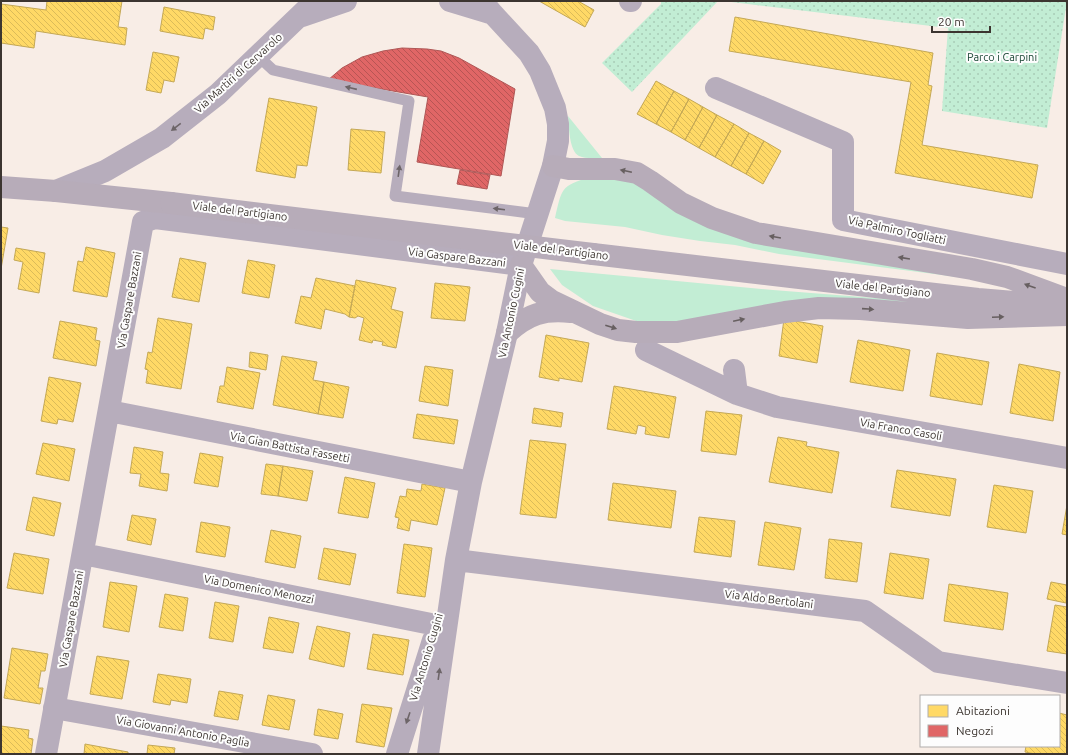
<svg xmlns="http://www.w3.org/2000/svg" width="1068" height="755" font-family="Ubuntu,sans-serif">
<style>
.green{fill:#c2edd4}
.park{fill:url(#park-dots)}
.homes{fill:url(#homes-back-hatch);stroke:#c4a856}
.shops{fill:url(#shops-back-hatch);stroke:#af5756}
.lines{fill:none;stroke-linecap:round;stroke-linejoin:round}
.lane{stroke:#b7adbc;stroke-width:11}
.street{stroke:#b7adbc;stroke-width:22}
.secondary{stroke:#b7acb9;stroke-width:22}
.secondary-bridge{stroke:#b7acb9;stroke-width:22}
.oneway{fill:#6d6568}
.oneway2{fill:#675f60}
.labels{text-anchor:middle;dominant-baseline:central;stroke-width:4;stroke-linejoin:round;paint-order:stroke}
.park-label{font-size:11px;fill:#1a4634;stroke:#fdfdfd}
.street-label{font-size:11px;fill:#3c3530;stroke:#fdfdfd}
</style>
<defs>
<pattern id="park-dots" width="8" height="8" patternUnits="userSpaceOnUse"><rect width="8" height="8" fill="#c2edd4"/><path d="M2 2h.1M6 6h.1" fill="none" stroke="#a8ccb6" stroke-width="1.8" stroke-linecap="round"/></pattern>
<pattern id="homes-back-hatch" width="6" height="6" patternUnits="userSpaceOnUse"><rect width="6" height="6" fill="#ffd966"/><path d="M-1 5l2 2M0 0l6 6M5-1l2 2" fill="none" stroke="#dbbb59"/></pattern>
<pattern id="shops-back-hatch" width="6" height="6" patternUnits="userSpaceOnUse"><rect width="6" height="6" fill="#e06666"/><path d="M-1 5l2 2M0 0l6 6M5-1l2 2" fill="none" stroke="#b75554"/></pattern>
</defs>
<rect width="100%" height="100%" fill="#f8ede6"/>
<path class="green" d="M568,116L602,158C595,158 585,159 579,156C569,151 569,126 568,116Z
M590,177L636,181L679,209L973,279L779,254L735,245L700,241L662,235L625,227L565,221L555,218C562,189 560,186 590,177Z
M550,269L773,290L977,306L642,323L593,306L562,285Z"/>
<path class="park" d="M661,1H718L632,92L602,63L661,4Z
M723,1H1067L1047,128L942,111L948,28Z"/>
<path class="homes" d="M47,1H122L118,27L127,28L125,45L36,31L34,48L1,43V4L46,10Z
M539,1H578L594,10L585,27Z
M164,7L215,17L213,30L205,28L203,39L160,31Z
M735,17L933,53L928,85L932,86L922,145L1038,165L1032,198L895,173L911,82L729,51Z
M153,52L179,57L174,82L164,80L161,93L146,90Z
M656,81L674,91L656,124L637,114Z
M674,91L689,99L671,132L656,124Z
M269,98L317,107L307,166L297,165L295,178L256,171Z
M689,99L703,107L685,140L671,132Z
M703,107L717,115L699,148L685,140Z
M717,115L734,124L715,157L699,148Z
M734,124L749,133L731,166L715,157Z
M351,129L385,132L381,173L348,170Z
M749,133L764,141L746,174L731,166Z
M764,141L781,151L763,184L746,174Z
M1,227L8,228L1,269Z
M86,247L115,253L107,297L73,291L78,261L83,262Z
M16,248L45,253L39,293L18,289L23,262L14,260Z
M180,258L206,263L199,302L172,297Z
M248,260L275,265L269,298L242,293Z
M316,278L355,286L349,317L345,314L325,309L321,329L295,323L301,296L311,298Z
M356,280L396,288L391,309L403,312L396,348L382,345L383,342L373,340L372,343L359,340L364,318L358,316L355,318L349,317Z
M435,283L470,287L465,321L431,318Z
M158,318L192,324L181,389L146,383L148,370L145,369L148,352L152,353Z
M784,319L823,326L817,363L779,356Z
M60,321L97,328L95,340L100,341L96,366L53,358Z
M546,335L589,343L582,382L559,378V381L539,377Z
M858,340L910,350L903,391L850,382Z
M250,352L268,355L266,370L249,367Z
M937,353L989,362L982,405L930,396Z
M282,356L317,362L313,380L324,382L318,414L273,405Z
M1019,364L1060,372L1053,421L1010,413Z
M425,366L453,370L448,406L419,401Z
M227,367L260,373L253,409L217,402L220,386H224Z
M49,377L81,383L73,422L58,419L57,424L41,421Z
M324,382L349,387L343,418L318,414Z
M614,386L676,397L669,438L645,434L646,427L638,425L636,434L607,429Z
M534,408L563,413L561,427L532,423Z
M706,411L742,415L736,455L701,451Z
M417,414L458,420L454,444L413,438Z
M778,437L807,442L806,446L839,452L832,493L769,482Z
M530,440L566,444L556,518L520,514Z
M43,443L75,449L69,481L36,474Z
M134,447L163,452L160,473L169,474L167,491L139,486L141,474L130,473Z
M200,453L223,457L218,487L194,483Z
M266,464L283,466L278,496L261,494Z
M283,466L313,471L307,501L278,496Z
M897,470L956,479L950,516L891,507Z
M345,477L375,483L368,518L338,513Z
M613,483L676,491L671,528L608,520Z
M422,484L445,488L437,525L411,520L409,531L397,528L399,518L395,517L400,496L406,497L407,489L421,491Z
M994,485L1033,491L1026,533L987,527Z
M33,497L61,503L54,536L26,530Z
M1067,505V535L1062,534Z
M132,515L156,519L151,545L127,540Z
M699,517L735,521L731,557L694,552Z
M201,522L230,527L225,557L196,552Z
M765,522L801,528L794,570L758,565Z
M271,530L301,536L295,568L265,562Z
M829,539L862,543L857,582L825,578Z
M404,544L432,548L425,597L397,593Z
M324,548L356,554L350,585L318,579Z
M14,553L49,559L43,594L7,588Z
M890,553L929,559L923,599L884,593Z
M110,582L137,586L129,632L103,627Z
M1051,582L1067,585L1066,603L1047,599Z
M949,584L1008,593L1003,630L944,621Z
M165,594L188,598L183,631L159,627Z
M215,602L239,606L233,642L209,638Z
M1055,605L1067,607V654L1047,651Z
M269,617L299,623L293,653L263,648Z
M317,626L350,633L344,667L309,659Z
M373,634L409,640L403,675L367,669Z
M12,648L48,654L45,671H41L38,688H43L40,704L4,698Z
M97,656L129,661L122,699L90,694Z
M158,674L191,679L187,703L171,700L170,705L153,702Z
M219,691L243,695L238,720L214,716Z
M268,695L295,700L289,730L262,725Z
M362,704L392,708L384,747L356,742Z
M318,709L343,714L338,739L314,735Z
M1059,713L1067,715V754H1035L1025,752L1026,746H1059Z
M1,726L29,730L28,738L33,739L31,754H1Z
M85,744L128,752V754H84Z
M148,745L175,748L174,754H147Z"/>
<path class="shops" d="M402,48L427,49L441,51L459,58L515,89L501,176L417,162L428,97L328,80L342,68L362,57L383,51Z
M460,170L490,175L487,189L457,184Z"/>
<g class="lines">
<path class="lane" d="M258,56L273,70L409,101L395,196L537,214"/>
<path class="street" d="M450,1L493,14
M630,1H631
M302,16L346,1
M716,88L843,142V220L1067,264
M56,191L105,171L162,138L218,94L315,1
M646,350L737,394L777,407L1067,458
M734,370L737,394
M109,411L471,482
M83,554L436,625
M456,560L865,611L938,662L1067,683
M54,708L312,754
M46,754L143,222L155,218L521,265
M397,754L433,640
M428,754L456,560L471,482L507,333L521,265L553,166L558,141V124L555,108L540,71L529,53L493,14L482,1"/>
<path class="secondary" d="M553,166L569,169H615L637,173L650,181L681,203L712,218L756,233L972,269L1007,277L1067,299
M1,187L56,191L171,203
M593,254L978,299L1039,304
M521,265L540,292L552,301L600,324L618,330L636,332H677L785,312L819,308L860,309L968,318L1067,315
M507,333C528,314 544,309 571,312"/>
<path class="secondary-bridge" d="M171,203L593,254"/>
</g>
<defs><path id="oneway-solid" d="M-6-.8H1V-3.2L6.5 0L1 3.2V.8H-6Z"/></defs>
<g class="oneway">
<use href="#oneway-solid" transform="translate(351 88) rotate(-167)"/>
<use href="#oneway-solid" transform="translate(176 127) rotate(142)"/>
<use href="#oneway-solid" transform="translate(399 171) rotate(-82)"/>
<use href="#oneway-solid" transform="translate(499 209) rotate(-173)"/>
<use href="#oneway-solid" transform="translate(439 674) rotate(-82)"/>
<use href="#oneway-solid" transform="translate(408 718) rotate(109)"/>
</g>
<g class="oneway2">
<use href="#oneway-solid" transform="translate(626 171) rotate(-168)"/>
<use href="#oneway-solid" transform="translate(775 237) rotate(-170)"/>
<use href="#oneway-solid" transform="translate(904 258) rotate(-171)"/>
<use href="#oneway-solid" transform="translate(1030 286) rotate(-160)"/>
<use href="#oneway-solid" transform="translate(868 309) rotate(4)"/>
<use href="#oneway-solid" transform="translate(998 317) rotate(-2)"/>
<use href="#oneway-solid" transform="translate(739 320) rotate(-12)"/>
<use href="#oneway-solid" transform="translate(611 327) rotate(18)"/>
</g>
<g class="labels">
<g class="park-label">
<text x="1002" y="57">Parco i Carpini</text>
</g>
<g class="street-label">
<text transform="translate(238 73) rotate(-42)">Via Martiri di Cervarolo</text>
<text transform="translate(240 211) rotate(7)">Viale del Partigiano</text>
<text transform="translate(897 230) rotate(12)">Via Palmiro Togliatti</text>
<text transform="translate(561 250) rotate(7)">Viale del Partigiano</text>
<text transform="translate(457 257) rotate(7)">Via Gaspare Bazzani</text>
<text transform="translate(883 288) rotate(6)">Viale del Partigiano</text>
<text transform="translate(129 300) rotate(-80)">Via Gaspare Bazzani</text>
<text transform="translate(511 313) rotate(-78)">Via Antonio Cugini</text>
<text transform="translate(901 429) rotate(10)">Via Franco Casoli</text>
<text transform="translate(290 447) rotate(11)">Via Gian Battista Fassetti</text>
<text transform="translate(259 589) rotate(11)">Via Domenico Menozzi</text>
<text transform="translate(769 599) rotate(7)">Via Aldo Bertolani</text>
<text transform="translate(71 619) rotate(-80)">Via Gaspare Bazzani</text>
<text transform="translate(426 657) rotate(-73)">Via Antonio Cugini</text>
<text transform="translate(183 731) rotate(10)">Via Giovanni Antonio Paglia</text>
</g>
</g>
<rect width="1068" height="755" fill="none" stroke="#3c3530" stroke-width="4"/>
<rect x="920" y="695" width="140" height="52" fill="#fdfdfd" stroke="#b0adab"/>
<rect x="928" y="705" width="20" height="12" fill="#ffd966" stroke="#b0adab"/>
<text x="956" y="715" font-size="12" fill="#3c3530">Abitazioni</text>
<rect x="928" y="725" width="20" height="12" fill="#e06666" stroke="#b0adab"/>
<text x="956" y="735" font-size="12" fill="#3c3530">Negozi</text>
<path d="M932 26v6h58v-6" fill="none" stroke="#3c3530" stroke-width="2"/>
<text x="938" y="26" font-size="12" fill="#3c3530" stroke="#fdfdfd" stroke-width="3" paint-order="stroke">20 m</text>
</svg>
